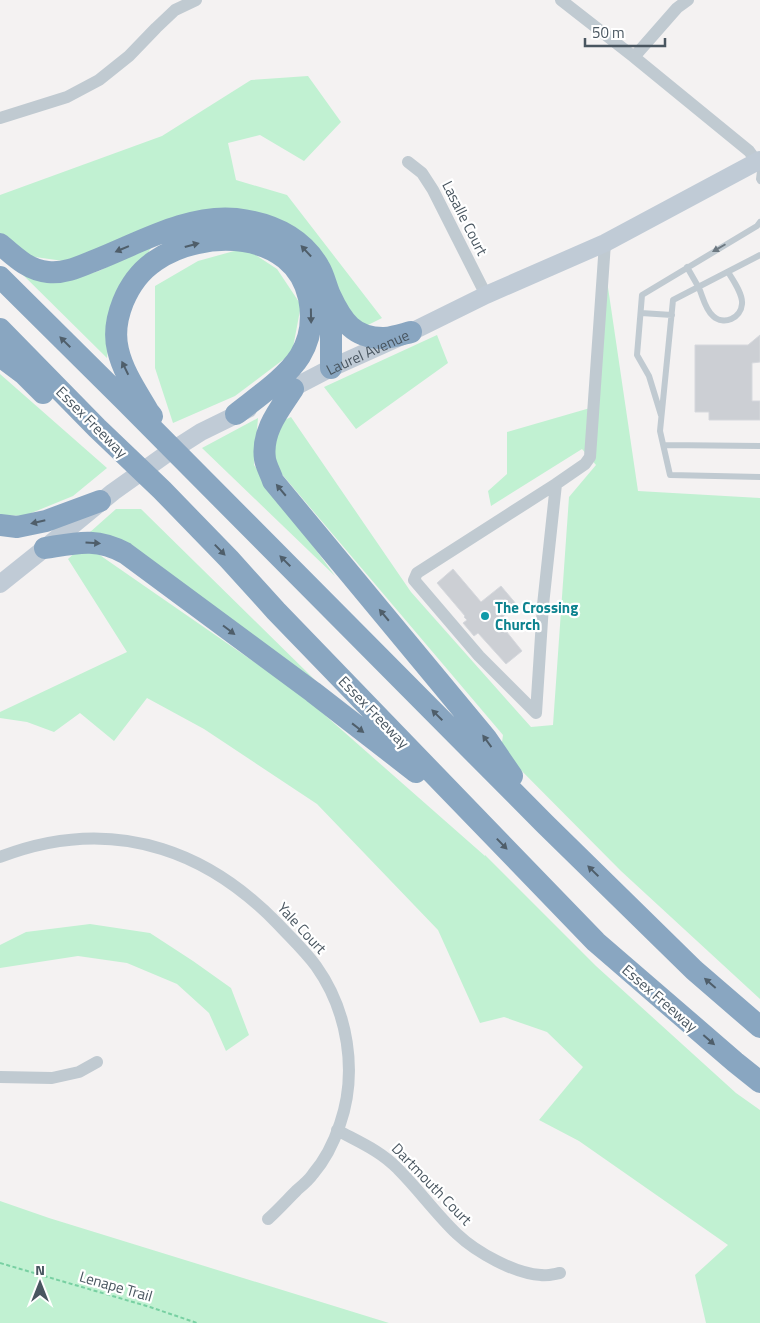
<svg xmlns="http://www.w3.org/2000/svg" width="760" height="1323" font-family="'Titillium Web',sans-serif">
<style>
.green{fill:#c1f1d2}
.building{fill:#cccfd4;stroke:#d6d8dd}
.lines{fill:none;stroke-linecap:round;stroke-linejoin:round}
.path{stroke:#78d0a2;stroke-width:2;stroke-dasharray:4 2.5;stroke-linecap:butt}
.lane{stroke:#c0cad1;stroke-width:6}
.street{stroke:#c0cad1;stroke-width:12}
.secondary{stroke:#c0cbd6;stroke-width:18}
.highway{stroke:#89a6c1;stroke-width:22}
.oneway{fill:#4f5e6a}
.oneway2{fill:#6d7982}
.culture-dot{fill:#0f9aa8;stroke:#fff;stroke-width:2}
.labels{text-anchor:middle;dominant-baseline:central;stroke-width:4.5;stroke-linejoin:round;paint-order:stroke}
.street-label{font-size:15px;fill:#495660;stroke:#fff}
.culture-label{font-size:15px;font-weight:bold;fill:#0d838f;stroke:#fff;text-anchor:start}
</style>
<rect width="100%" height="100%" fill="#f4f2f2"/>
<path class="green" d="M308,76L341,122L304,161L260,135L228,143L236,180L287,195L382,318L364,327L246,211L71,262L20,255L0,236V195L162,136L251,80Z
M154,244L112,304L107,358L16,268L64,281L99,271Z
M245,248L277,269L301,305L292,353L235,396L173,423L155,368V286L198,261Z
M605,267L638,491L760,498V999L621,871L501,750L503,735L269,459L280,422L291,417L411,592L531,727L553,725L569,497L596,465L582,449L491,506L488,491L507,474V432L597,406Z
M437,335L448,363L356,429L324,387Z
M0,374L107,468L73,496L24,516L0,515Z
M258,418L254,465L335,576L202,448Z
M116,509H141L315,680L89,533Z
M91,549L302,695L485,856V855L596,966L736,1093L760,1110V1323H706L695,1275L728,1245L579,1141L539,1120L583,1067L547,1032L504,1017L480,1023L438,930L317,804L204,729L147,698L114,741L80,713L54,732L27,722L0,718V712L127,652L68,559L78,550Z
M90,924L150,933L193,961L231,988L249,1035L226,1051L209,1013L177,984L127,963L78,956L0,968V945L26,932Z
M0,1201L49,1218L389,1323H0Z"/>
<path class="building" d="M760,335V362L752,363V401H760V420H709V412H695V345H748Z
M453,569L481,602L501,586L517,605L498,621L522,651L506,664L478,633L474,636L463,623L467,620L464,617L465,616L437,583Z"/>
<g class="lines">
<path class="path" d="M0,1263L150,1307L197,1323"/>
<path class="lane" d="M760,171L759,179L760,181
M760,255L673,300L660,431L670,475L760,477
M687,267C691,274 695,281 699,288C703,297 705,309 713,316C724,326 741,318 742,304C743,294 733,280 728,272
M641,313L672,315
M661,415L649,376L637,355L642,295L757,226L760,222
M664,445L760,446"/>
<path class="street" d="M561,0L634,57L749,151L757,162
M634,57L677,8L688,0
M0,118L67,97L99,80L129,56L156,28L175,10L196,0
M408,162L422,173L433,190L486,295
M556,484L543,605L536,713L479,656L414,580L417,573Z
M556,484L585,464L590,457L605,243
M0,857C52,837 108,832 162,849C207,863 246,891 278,924C291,938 305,951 316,966C348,1011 358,1072 340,1124C334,1142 325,1160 313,1174C309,1180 303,1185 297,1190C287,1200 278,1210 268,1219
M0,1077L52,1078L79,1072L97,1062
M337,1130C359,1142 381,1151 398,1169C419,1190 436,1214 457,1234C476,1252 515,1274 541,1275C547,1276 554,1274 560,1273"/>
<g class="secondary">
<path id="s1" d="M283,393L331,368L411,332L486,295L605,243L760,160"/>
<path d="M0,584L45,548L113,492L165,455L201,432L248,409"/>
</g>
<path class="highway" d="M0,244C15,257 28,270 48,272C65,274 81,266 96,260C139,243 189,214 236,219C270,223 301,236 319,267C324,275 326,286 330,295C342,321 354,339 385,338C394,337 403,334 411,332
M0,277L125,401L545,824L694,970L760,1027
M331,299V368
M0,329L97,428L162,490L229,559L276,611L596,942L735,1062L760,1082
M0,356L24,374L43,393
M293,389C279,410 261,432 265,459C266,466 271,474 273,481L486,738L512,776
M152,416L148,411C137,392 123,372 118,350C114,334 117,317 123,302C130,285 140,271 155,261C202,228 294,229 309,298C313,318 311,338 300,356C287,377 256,398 236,414
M0,525L17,527L46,521L100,501
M45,548C76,543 96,537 125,553L313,692L416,772"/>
</g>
<defs><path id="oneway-solid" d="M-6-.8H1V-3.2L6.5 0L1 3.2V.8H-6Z" transform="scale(1.25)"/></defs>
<g class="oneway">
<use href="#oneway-solid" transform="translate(192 245) rotate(-15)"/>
<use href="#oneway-solid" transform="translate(122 249) rotate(157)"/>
<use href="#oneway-solid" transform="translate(306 251) rotate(-133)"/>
<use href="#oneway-solid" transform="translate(311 316) rotate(89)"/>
<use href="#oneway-solid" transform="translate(65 342) rotate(-135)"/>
<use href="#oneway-solid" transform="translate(125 368) rotate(-116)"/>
<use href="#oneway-solid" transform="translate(281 490) rotate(-130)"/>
<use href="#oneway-solid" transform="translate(38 522) rotate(167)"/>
<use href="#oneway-solid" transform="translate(93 543) rotate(4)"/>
<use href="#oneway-solid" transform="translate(220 550) rotate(46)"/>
<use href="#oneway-solid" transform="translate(285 561) rotate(-135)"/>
<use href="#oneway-solid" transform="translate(384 615) rotate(-130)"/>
<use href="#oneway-solid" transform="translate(229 630) rotate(37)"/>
<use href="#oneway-solid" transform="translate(437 715) rotate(-135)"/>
<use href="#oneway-solid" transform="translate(358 728) rotate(38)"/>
<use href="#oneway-solid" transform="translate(487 741) rotate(-126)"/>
<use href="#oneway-solid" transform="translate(502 844) rotate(46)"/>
<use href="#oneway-solid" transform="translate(593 871) rotate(-136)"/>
<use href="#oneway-solid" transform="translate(710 983) rotate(-139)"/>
<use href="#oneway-solid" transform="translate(709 1040) rotate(41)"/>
</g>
<use class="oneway2" href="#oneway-solid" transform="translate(719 248) rotate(150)"/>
<circle class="culture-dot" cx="485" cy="616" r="5"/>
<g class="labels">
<g class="street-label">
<text transform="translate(465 218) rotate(63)">Lasalle Court</text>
<text stroke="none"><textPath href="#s1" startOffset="94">Laurel Avenue</textPath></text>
<text transform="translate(92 422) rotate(45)">Essex Freeway</text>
<text transform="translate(374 712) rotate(46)">Essex Freeway</text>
<text transform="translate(302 928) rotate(47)">Yale Court</text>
<text transform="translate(660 998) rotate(41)">Essex Freeway</text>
<text transform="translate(432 1184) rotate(46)">Dartmouth Court</text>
<text transform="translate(116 1286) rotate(16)">Lenape Trail</text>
</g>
<g class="culture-label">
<text x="495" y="607">The Crossing<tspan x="495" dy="17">Church</tspan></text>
</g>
</g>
<g transform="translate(40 1283)" stroke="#ffffff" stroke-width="4" paint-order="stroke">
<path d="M0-4L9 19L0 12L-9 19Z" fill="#495660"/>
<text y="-8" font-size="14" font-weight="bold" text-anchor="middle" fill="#495660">N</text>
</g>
<path d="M585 38v8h80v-8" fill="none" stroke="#495660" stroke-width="2.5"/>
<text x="592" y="38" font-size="15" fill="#495660" stroke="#ffffff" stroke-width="4" paint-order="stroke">50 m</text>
</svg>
